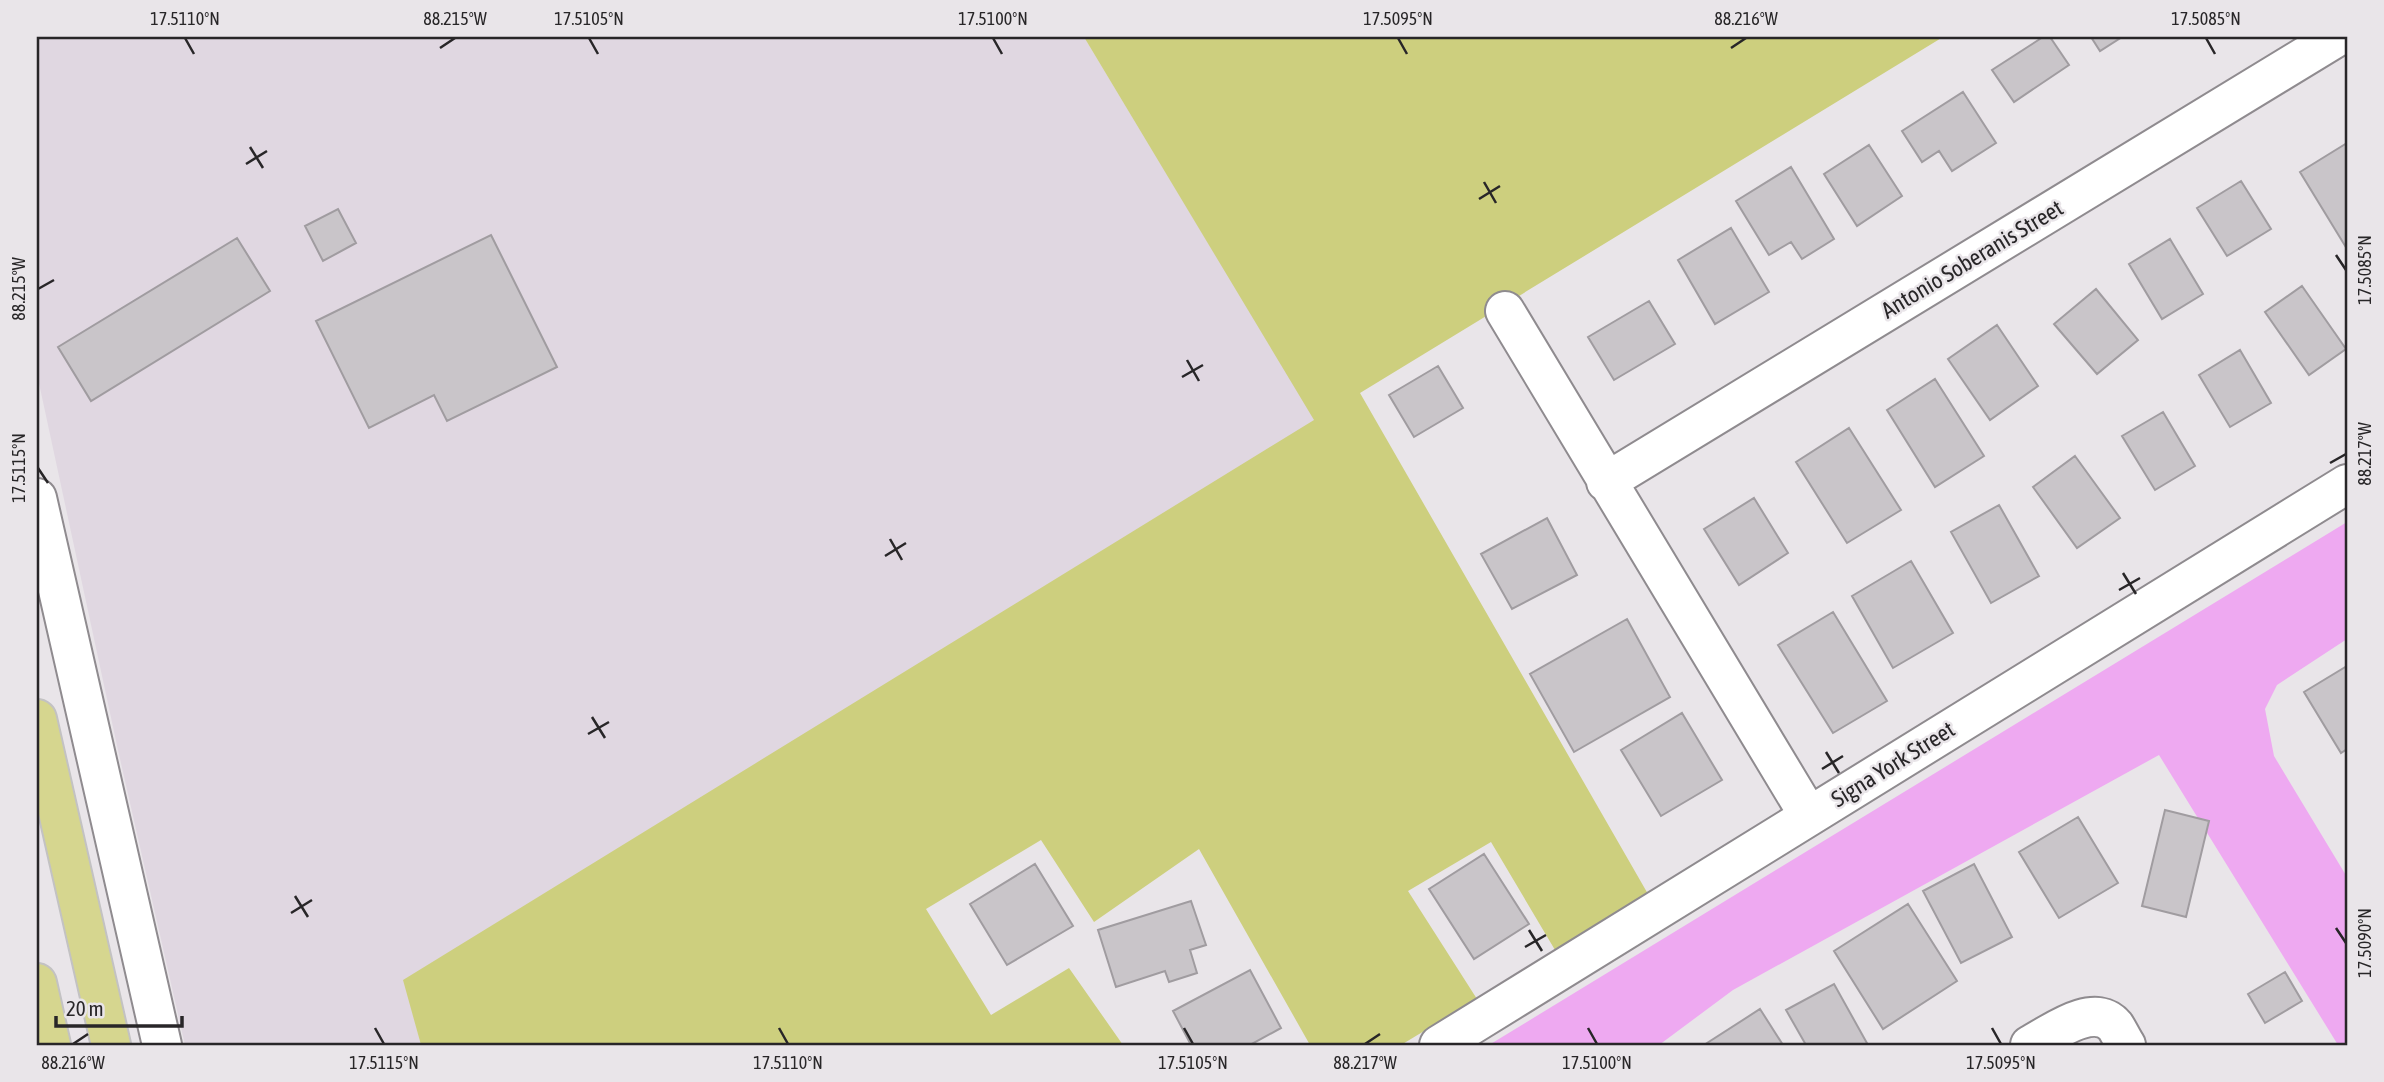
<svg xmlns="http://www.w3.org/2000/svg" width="2384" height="1082" font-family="'Asap Condensed',sans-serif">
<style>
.built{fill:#e0d7e1}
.green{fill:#cdcf7e}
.water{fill:#eea9f1}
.building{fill:#c9c5c9;stroke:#a09ca0;stroke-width:2}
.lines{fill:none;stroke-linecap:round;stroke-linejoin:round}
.street-casing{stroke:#8f8b8f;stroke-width:42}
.secondary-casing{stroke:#8f8b8f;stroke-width:42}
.primary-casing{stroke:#c3c2c3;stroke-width:42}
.street{stroke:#fff;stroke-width:38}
.secondary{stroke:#fff;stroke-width:38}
.primary{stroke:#d6d68f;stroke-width:38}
.ticks{fill:none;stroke:#282628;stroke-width:2.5}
.labels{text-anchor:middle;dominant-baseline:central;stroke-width:5;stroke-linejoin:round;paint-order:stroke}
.street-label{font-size:23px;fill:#282628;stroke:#e9e5e9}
.neatline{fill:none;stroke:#282628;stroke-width:2.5}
.ticks-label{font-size:18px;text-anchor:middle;fill:#282628}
</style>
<rect width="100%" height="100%" fill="#e9e5e9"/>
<path class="built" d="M37,37H1084L1315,420L404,980L421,1045H185L118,750L37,374Z"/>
<path class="green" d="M1084,37H1943L1360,393L1648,894L1555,950L1491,842L1408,891L1477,999L1401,1045H1310L1199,849L1094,922L1041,840L926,909L991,1015L1069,968L1123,1045H421L403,980L1314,420Z"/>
<path class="water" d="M2347,522V639L2277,685L2265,709L2274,756L2347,877V1045H2338L2159,755L1733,990L1659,1045H1489Z"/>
<path class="building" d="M2043,37H2050L2069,65L2014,102L1992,70Z
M2091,37H2122L2100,51Z
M1963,92L1996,143L1952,171L1939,151L1922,162L1902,131Z
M2347,143V249L2300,172Z
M1869,145L1902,196L1857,226L1824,174Z
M1791,167L1834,239L1802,259L1791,242L1769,255L1736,201Z
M2241,181L2271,229L2227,256L2197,208Z
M338,209L356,243L323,261L305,226Z
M1731,228L1769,292L1715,324L1678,260Z
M491,235L557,367L447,421L434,395L369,428L316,321Z
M237,238L270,291L91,401L58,347Z
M2170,239L2203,294L2162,319L2129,264Z
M2302,286L2346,349L2309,375L2265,312Z
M2096,289L2138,340L2097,374L2054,324Z
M1649,301L1675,344L1614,380L1588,337Z
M1997,325L2038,386L1990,420L1948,359Z
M2240,350L2271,403L2230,427L2199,375Z
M1438,366L1463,408L1414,437L1389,395Z
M1935,379L1984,456L1935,487L1887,410Z
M2163,412L2195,466L2155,490L2122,436Z
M1849,428L1901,510L1847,543L1796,462Z
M2075,456L2120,518L2077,548L2033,487Z
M1754,498L1788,553L1739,585L1704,529Z
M1999,505L2039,576L1991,603L1951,532Z
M1547,518L1577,575L1512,609L1481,554Z
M1911,561L1953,633L1893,668L1852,596Z
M1833,612L1887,701L1833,733L1778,645Z
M1627,619L1670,697L1574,752L1530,674Z
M2347,666V749L2341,753L2304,692Z
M1682,713L1722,780L1661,816L1621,750Z
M2165,810L2209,821L2186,917L2142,906Z
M2078,817L2118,883L2059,918L2019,852Z
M1484,854L1529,924L1474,959L1429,889Z
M1035,864L1073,926L1007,965L970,904Z
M1974,864L2012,937L1961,963L1923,891Z
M1191,901L1206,945L1190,950L1197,973L1169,982L1165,971L1116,987L1098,930Z
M1908,904L1957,981L1883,1029L1834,951Z
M1250,970L1281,1028L1250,1045H1191L1173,1011Z
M2285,972L2302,1001L2265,1023L2248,994Z
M1834,984L1868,1045H1806L1786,1010Z
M1760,1009L1783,1045H1704Z"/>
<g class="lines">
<g class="street-casing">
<path id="street" d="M1505,311L1809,816
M1606,482L2337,37
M1439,1045L2347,484
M2030,1045C2051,1034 2094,1001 2115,1026C2119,1032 2122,1039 2126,1045"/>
</g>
<g class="secondary-casing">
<path id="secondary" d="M37,498L162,1045"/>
</g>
<g class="primary-casing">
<path id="primary" d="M37,719L111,1045
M37,983L51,1045"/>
</g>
<use href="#street" class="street"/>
<use href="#secondary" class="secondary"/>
<use href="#primary" class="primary"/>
</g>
<path class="ticks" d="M185,38L194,54M589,38L598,54M993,38L1002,54M1398,38L1407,54M2206,38L2215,54M440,48L455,38M1731,48L1746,38M250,147L263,168M246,164L267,151M1484,182L1496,203M1479,199L1500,186M2336,255L2346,270M38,289L54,280M1187,360L1199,381M1182,377L1203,365M2330,463L2346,454M38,468L48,483M890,539L902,560M885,556L906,543M2123,573L2136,594M2119,590L2140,578M592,717L605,738M588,734L609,722M1826,752L1839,773M1822,769L1843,756M295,896L308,917M291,913L312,900M2336,928L2346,943M1529,930L1542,951M1525,947L1546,935M375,1028L384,1044M779,1028L788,1044M1184,1028L1193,1044M1588,1028L1597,1044M1992,1028L2001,1044M73,1044L88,1034M1365,1044L1380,1034"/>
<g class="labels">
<g class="street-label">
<text transform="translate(1972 259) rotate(-31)">Antonio Soberanis Street</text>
<text transform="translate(1893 764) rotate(-32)">Signa York Street</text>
</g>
</g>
<rect width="2384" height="1082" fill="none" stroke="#e9e5e9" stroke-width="77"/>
<path d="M56 1016v10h126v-10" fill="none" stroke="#282628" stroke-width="3.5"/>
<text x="66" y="1016" font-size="21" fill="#282628" stroke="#e9e5e9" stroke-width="5" paint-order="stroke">20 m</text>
<rect x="38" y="38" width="2308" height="1006" class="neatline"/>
<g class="ticks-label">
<text x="185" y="25">17.5110°N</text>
<text x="455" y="25">88.215°W</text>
<text x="589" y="25">17.5105°N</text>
<text x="993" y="25">17.5100°N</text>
<text x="1398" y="25">17.5095°N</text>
<text x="1746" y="25">88.216°W</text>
<text x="2206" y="25">17.5085°N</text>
<text transform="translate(2365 270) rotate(-90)" y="6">17.5085°N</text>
<text transform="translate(19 289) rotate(-90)" y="6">88.215°W</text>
<text transform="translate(2365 454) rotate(-90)" y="6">88.217°W</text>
<text transform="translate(19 468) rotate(-90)" y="6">17.5115°N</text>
<text transform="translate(2365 943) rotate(-90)" y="6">17.5090°N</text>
<text x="73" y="1069">88.216°W</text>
<text x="384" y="1069">17.5115°N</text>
<text x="788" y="1069">17.5110°N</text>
<text x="1193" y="1069">17.5105°N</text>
<text x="1365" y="1069">88.217°W</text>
<text x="1597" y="1069">17.5100°N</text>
<text x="2001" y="1069">17.5095°N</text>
</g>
</svg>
